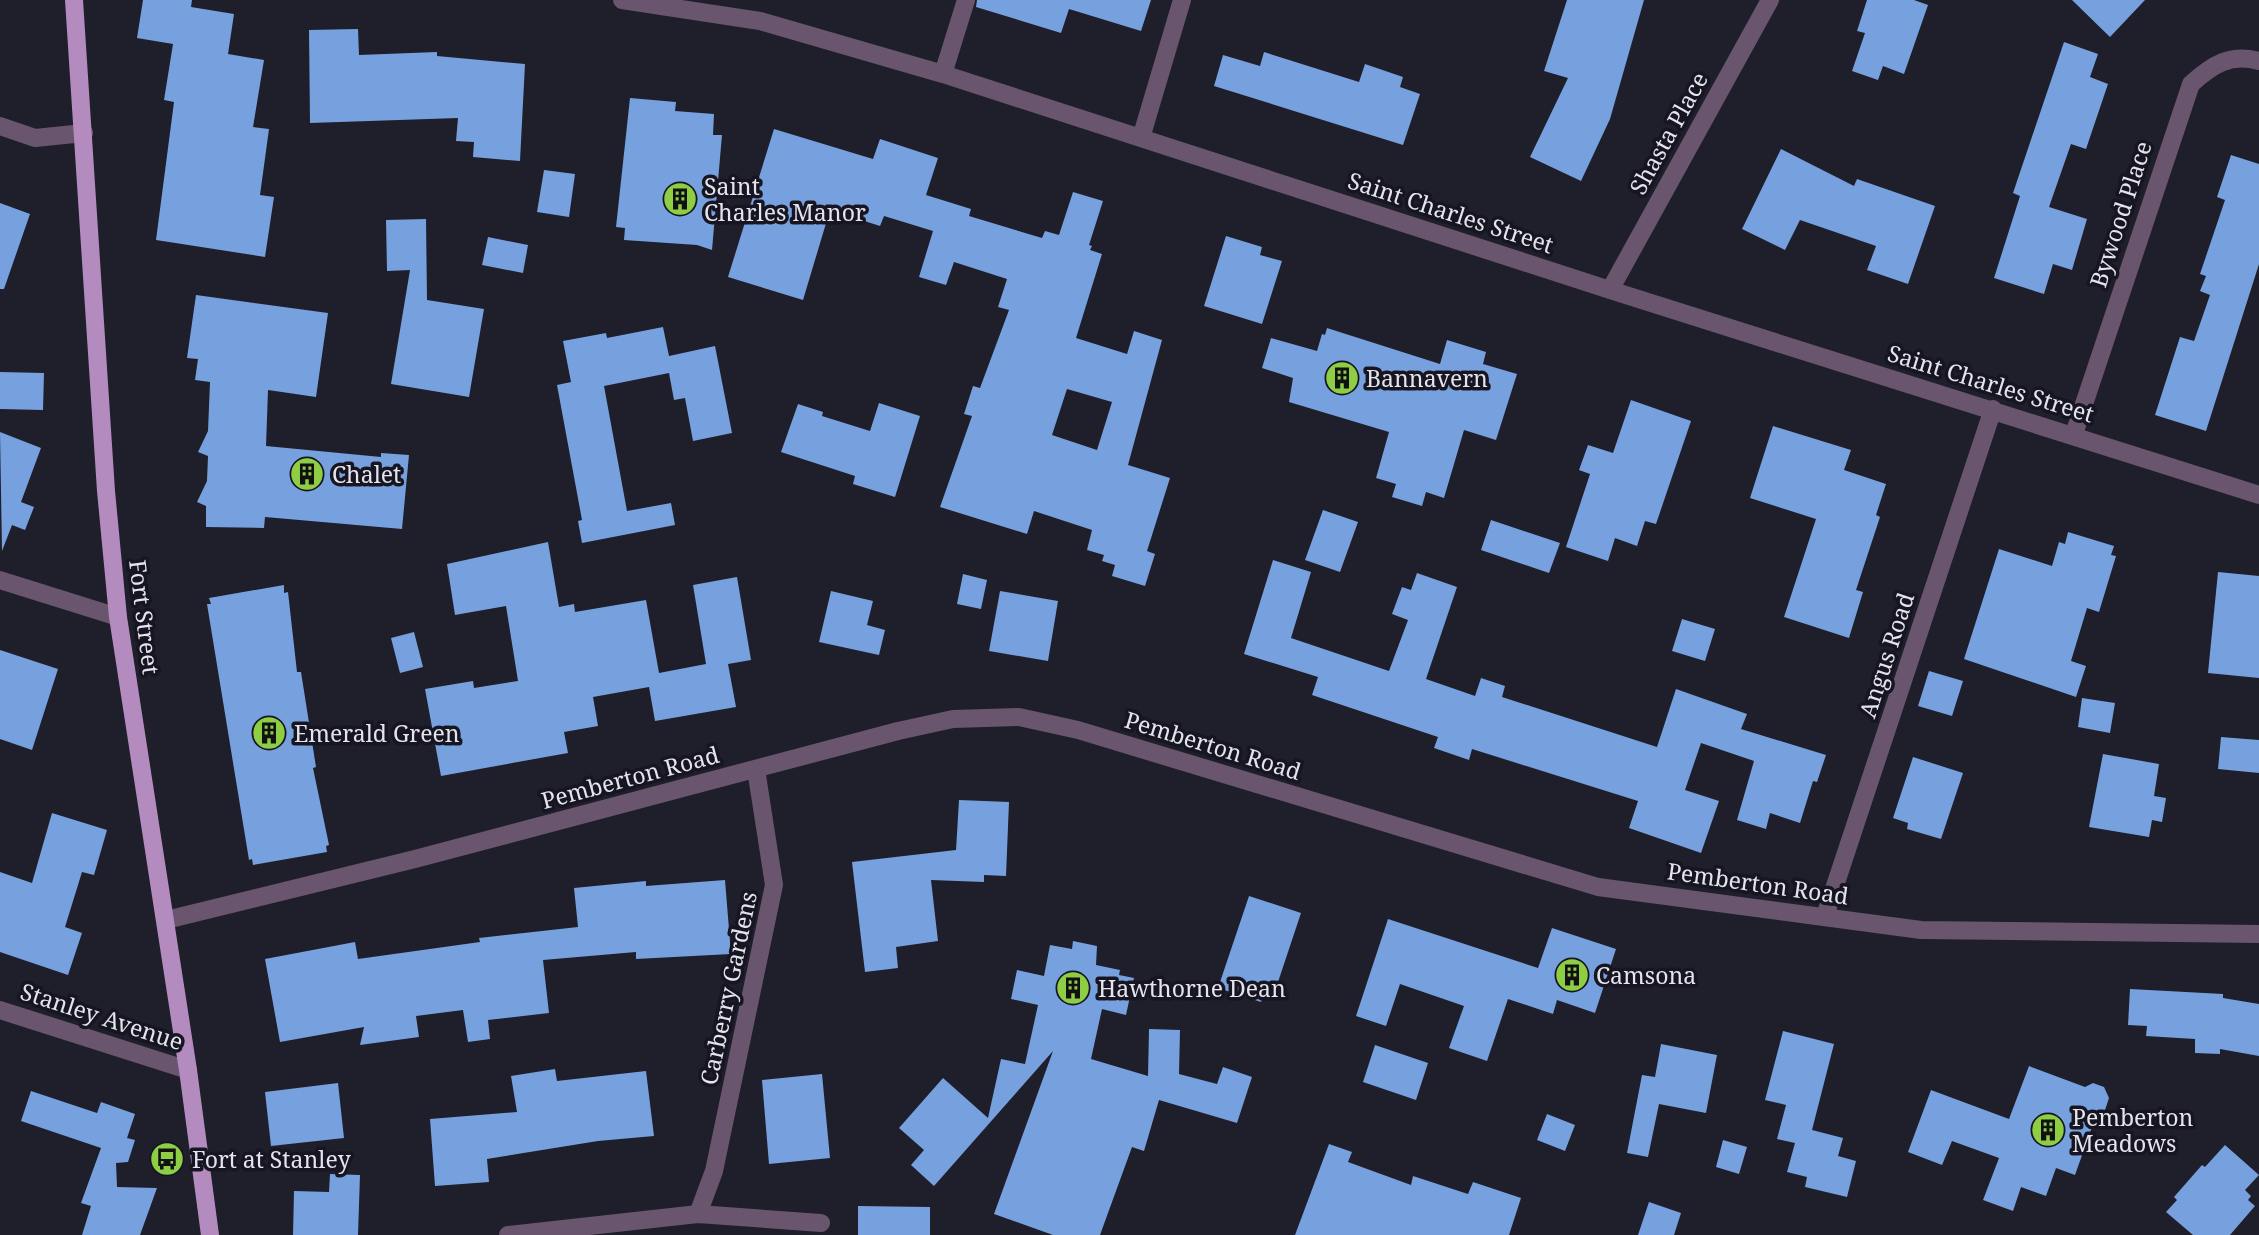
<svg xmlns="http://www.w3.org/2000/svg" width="2259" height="1235" font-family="'Noto Serif',serif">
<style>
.building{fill:#76a1de;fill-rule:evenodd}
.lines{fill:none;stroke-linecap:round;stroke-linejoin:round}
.minor{stroke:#69566e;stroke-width:18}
.major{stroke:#b38bbe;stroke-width:18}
.labels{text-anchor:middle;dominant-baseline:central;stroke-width:7;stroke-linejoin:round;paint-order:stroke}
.street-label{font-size:23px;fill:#e4e4ed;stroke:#161521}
.poi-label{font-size:23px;fill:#e4e4ed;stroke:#161521;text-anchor:start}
</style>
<rect width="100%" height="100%" fill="#1f1e2b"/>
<path class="building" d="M143,0H192L191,7L234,14L228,54L264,60L253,127L269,129L260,195L274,197L265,257L156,240L174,102L164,100L173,44L137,38Z
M977,0H1151L1141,31L1069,9L1061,33L976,7Z
M1567,0H1644L1610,119L1581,181L1530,157L1568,78L1544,71Z
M1867,0H1914L1928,5L1904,74L1883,66L1878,80L1852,71L1865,33L1857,31Z
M2072,0H2145L2110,37Z
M358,29L359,55L437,52V56L525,64L520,161L473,157L474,142L456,141L458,118L310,123L309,30Z
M2064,42L2098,54L2090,77L2108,84L2086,149L2071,144L2049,207L2087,219L2072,270L2053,264L2044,294L1994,278L2020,196L2013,193Z
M1264,52L1359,82L1365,64L1403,77L1400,87L1420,94L1403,145L1214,86L1223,55L1260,66Z
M630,98L676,102L675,111L714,114L713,135H722L712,250L697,245L624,240L625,228L616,227Z
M774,129L873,159L880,139L938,158L926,195L971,209L969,216L1042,238L1045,231L1059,235L1073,192L1103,201L1089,245L1092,246L1090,250L1102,254L1076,338L1127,354L1134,331L1162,340L1128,465L1170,478L1147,551L1155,554L1145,586L1112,576L1115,565L1102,561L1104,555L1087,550L1092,530L1034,511L1027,534L940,507L972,416L964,414L973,386L980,388L1009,310L998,307L1007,279L954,262L946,285L919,277L933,231L884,216L880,226L830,210L803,300L728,277ZM1067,389L1112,402L1097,450L1052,435Z
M1781,149L1854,186L1857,179L1935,206L1908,284L1867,270L1876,246L1800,220L1785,250L1742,229Z
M2231,155L2259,164V264L2206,431L2155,415L2180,337L2194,341L2210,295L2200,291L2206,276L2200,274L2225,200L2217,197Z
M544,170L575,174L569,217L537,212Z
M0,203L30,214L4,289H0Z
M426,219L427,300L484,309L469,397L391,384L410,270L387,271L386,220Z
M1226,236L1262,247L1260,255L1282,261L1262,324L1204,306Z
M488,237L528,245L523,273L482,265Z
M196,295L328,313L316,397L268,390L266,446L381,457V453L409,455L402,529L265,517L264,528L206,527V506L197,502L207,481L208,456L198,452L208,431L210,382L195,380L198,359L187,358Z
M663,327L669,356L715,346L732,433L693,441L685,398L674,400L669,373L604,386L627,511L671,503L675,525L582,543L578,521L582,520L557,385L571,382L563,341L606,333L607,338Z
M1327,328L1440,364L1447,340L1486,352L1483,364L1517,374L1496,440L1464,430L1444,498L1426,492L1422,506L1392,497L1396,484L1376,478L1389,432L1289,402L1293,378L1262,368L1271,338L1317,351L1322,334L1325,335Z
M0,372L44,373L43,410L0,409Z
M1631,400L1691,421L1656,524L1645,521L1637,546L1615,538L1608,561L1566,547L1590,474L1579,470L1588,445L1613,453Z
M879,403L920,416L895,497L853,484L855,476L781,452L798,404L823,412L822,416L870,431Z
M1773,426L1851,450L1844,470L1886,484L1876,515L1880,517L1856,590L1863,592L1849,638L1784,617L1816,519L1750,498Z
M0,432L41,448L21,502L34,507L25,530L12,525L2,551Z
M1323,510L1358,522L1340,572L1305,560Z
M1491,520L1560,543L1549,573L1481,550Z
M2068,532L2114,546L2111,555L2116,556L2099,612L2087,608L2071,661L2086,666L2076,697L1964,659L1999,549L2052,566L2059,542L2065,544Z
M548,542L559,607L574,604L575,612L646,600L659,673L706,664L693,585L737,577L751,660L728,664L736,707L655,721L649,687L593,697L598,726L564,732L568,753L441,776L425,689L473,681L474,688L518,681L506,606L455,615L447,564Z
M1273,560L1311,572L1291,638L1389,671L1408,620L1392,614L1402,587L1411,590L1417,573L1457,587L1426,679L1475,696L1481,678L1505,686L1502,697L1657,747L1676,689L1747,714L1741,729L1826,755L1817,782L1813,781L1800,823L1770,813L1766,829L1737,820L1754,761L1701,743L1685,790L1719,801L1701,853L1629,828L1638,801L1472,749L1469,760L1434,748L1438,737L1312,695L1318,677L1244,654Z
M2218,572L2259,576V678L2208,673Z
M963,574L987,580L981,609L957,604Z
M284,585V593L288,592L297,672H301L316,767L313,768L329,845L326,846L327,852L253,865L252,859L249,860L207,604H211L209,598Z
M831,591L873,601L867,625L885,630L879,655L819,642Z
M1000,591L1058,601L1048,661L989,651Z
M1682,619L1715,629L1705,661L1672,651Z
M414,632L423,667L400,673L391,638Z
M0,650L58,669L32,750L0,739Z
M1929,671L1963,681L1952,716L1918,706Z
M2082,698L2115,703L2110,733L2078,727Z
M2221,737L2259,740V773L2218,769Z
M2103,754L2159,764L2154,796L2166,798L2162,822L2152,820L2149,837L2089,827Z
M1913,757L1963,773L1941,839L1907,829L1908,823L1893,818Z
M959,800L1009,802L1006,876L984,875V882L931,880L938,941L896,947L898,968L865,972L852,862L956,850Z
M52,813L107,830L94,875L82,872L65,927L82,933L68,975L0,952V872L32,883Z
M725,880L731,954L636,959V952L543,960L549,1013L488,1020L490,1039L468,1042L463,1010L416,1016L419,1037L360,1045L364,1027L280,1042L265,959L355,942L358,959L480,942L479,938L578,927L574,888L646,881V886Z
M1249,896L1301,913L1275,991L1266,988L1261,1002L1218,988Z
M1388,919L1538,968L1552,928L1616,949L1595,1013L1557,1000L1553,1014L1508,999L1487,1061L1449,1048L1464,1006L1400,984L1386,1026L1356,1016Z
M1073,941L1097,946L1096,965L1120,970L1119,975L1134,978L1126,1015L1102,1009L1091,1059L1148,1076L1149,1029L1180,1030L1179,1074L1217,1084L1223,1067L1252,1077L1237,1123L1159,1100L1144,1151L1132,1147L1100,1235H1053L994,1214L1053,1051L934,1186L911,1165L924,1150L899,1128L943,1078L988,1118L1001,1059L1025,1064L1038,1005L1011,999L1017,970L1044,976L1050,945L1072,949Z
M2130,989L2223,994V998L2259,1004V1056L2220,1049V1054L2195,1053V1039L2146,1036L2147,1026L2128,1025Z
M1783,1031L1834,1044L1812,1130L1843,1138L1838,1156L1856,1161L1847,1197L1805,1187L1807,1177L1787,1172L1795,1143L1777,1139L1786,1105L1765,1100Z
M1661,1044L1717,1055L1706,1113L1659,1104L1648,1157L1627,1153L1642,1075L1655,1077Z
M1375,1045L1428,1063L1416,1100L1363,1082Z
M2029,1066L2085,1087L2093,1083L2104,1087L2109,1098L2105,1110L2097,1113L2075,1175L2056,1168L2046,1196L2021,1187L2013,1211L1983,1200L1999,1158L1952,1141L1942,1165L1908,1152L1931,1090L2009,1119Z
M555,1069L557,1081L646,1071L654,1136L598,1141L487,1159L489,1182L435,1186L430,1119L517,1112L511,1076Z
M822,1074L830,1158L769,1164L762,1080Z
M338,1083L344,1138L271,1146L265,1092Z
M31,1091L97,1113L101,1102L135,1114L127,1138L135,1140L128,1162L116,1163L117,1187L157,1188L140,1235H82L91,1206L81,1203L101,1148L21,1121Z
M1547,1114L1575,1125L1565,1151L1537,1140Z
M1723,1140L1747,1147L1739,1174L1716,1167Z
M1329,1144L1352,1152L1348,1162L1411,1185L1413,1176L1468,1194L1473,1182L1521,1198L1509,1235H1295Z
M2225,1145L2259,1175L2245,1190L2251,1196L2248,1200L2255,1206L2230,1235H2193L2166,1212L2177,1200L2174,1197L2202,1165L2205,1167Z
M330,1174L360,1175L358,1235H293L294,1191L329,1192Z
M1649,1202L1681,1213L1674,1235H1638Z
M858,1206L930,1207V1235H858Z"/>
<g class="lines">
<path class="minor" d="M622,0L760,21L943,74L1610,290L2259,495
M943,74L966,0
M0,126L35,138L84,133
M1141,138L1182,0
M1610,290L1770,0
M2074,434L2191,84C2212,65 2230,53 2259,61
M0,580L118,617
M1825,916L1993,409
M166,920L415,859L898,731L953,719L1019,717L1078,730L1598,887L1921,930L2259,934
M0,1010L188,1070
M698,1214L714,1171L774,885L756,769
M508,1235L698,1214L821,1223"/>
<path class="major" d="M74,0L106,491L118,617L188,1070L210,1235"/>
</g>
<defs>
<g id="building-disc" transform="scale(1.75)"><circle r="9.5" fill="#8dce45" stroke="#161521"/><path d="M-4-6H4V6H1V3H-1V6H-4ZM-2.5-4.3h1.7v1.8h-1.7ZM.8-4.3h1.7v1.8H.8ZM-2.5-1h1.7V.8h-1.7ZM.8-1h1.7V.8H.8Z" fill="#111"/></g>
<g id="bus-disc" transform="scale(1.75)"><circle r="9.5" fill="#8dce45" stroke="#161521"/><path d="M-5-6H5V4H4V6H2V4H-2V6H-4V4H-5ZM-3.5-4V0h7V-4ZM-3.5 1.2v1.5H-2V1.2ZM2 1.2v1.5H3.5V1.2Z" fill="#111"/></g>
</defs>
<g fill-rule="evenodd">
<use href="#building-disc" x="680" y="199"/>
<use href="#building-disc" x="1342" y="378"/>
<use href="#building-disc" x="307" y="474"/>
<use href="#building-disc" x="269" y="733"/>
<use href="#building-disc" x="1572" y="975"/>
<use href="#building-disc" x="1073" y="988"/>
<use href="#building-disc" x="2048" y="1130"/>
<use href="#bus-disc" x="167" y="1159"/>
</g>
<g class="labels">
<g class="street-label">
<text transform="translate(1668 133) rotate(-61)">Shasta Place</text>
<text transform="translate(1451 212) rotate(18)">Saint Charles Street</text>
<text transform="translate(2120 214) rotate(-72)">Bywood Place</text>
<text transform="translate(1991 383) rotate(17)">Saint Charles Street</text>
<text transform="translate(145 617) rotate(83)">Fort Street</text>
<text transform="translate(1886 655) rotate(-72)">Angus Road</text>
<text transform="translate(1213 745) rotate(17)">Pemberton Road</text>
<text transform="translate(630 777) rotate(-15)">Pemberton Road</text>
<text transform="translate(1758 883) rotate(8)">Pemberton Road</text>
<text transform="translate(728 988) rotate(-78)">Carberry Gardens</text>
<text transform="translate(102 1016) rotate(18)">Stanley Avenue</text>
</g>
<g class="poi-label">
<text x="704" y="186">Saint<tspan x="704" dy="26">Charles Manor</tspan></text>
<text x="1366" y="378">Bannavern</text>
<text x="332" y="474">Chalet</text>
<text x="294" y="733">Emerald Green</text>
<text x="1596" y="975">Camsona</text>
<text x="1098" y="988">Hawthorne Dean</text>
<text x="2072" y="1117">Pemberton<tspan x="2072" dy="26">Meadows</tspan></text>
<text x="192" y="1159">Fort at Stanley</text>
</g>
</g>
</svg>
